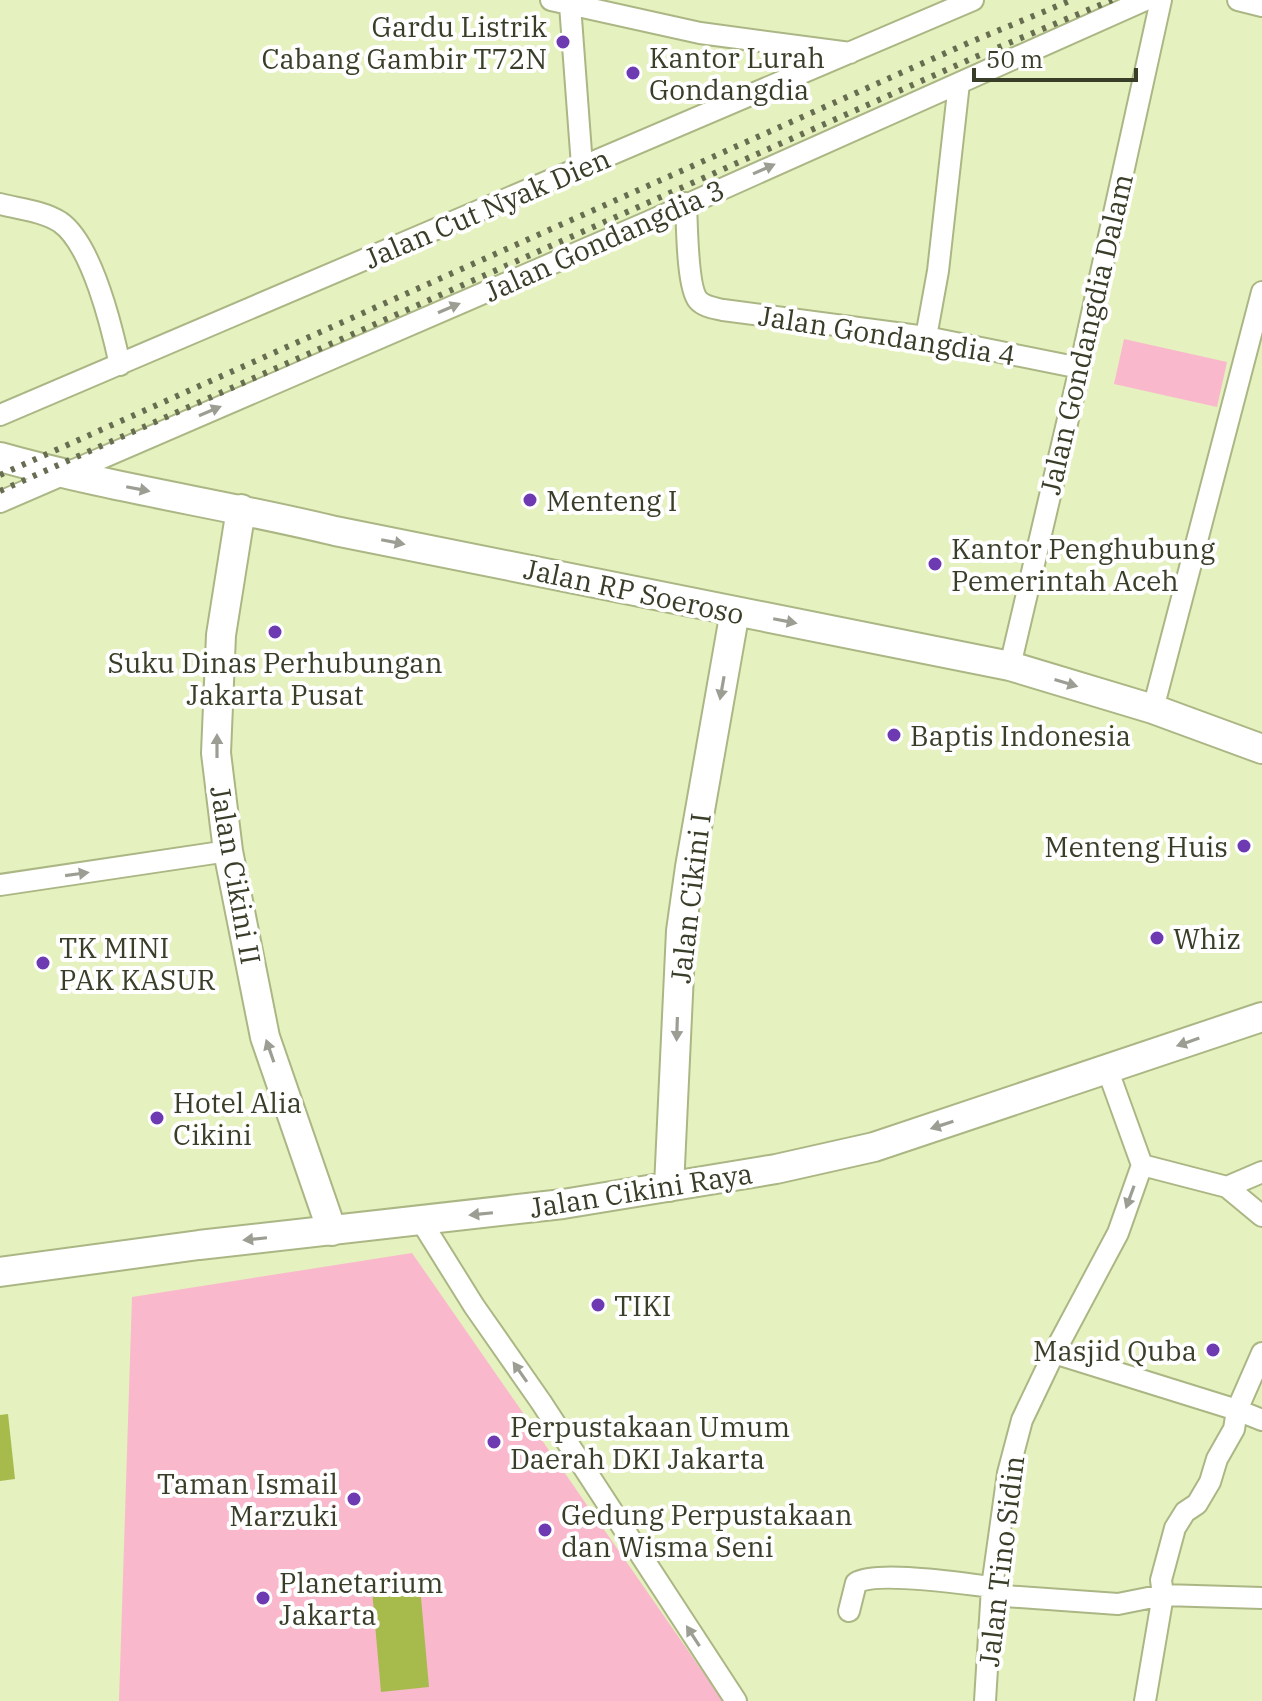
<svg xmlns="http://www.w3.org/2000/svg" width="1262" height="1701" font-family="'IBM Plex Serif',serif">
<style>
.green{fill:#fab8cc}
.water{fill:#a7bb4d}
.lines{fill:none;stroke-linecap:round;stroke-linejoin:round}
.street-casing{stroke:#abb685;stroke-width:24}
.secondary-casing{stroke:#abb685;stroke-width:32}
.street{stroke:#fff;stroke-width:20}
.secondary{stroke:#fff;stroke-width:28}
.rail{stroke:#666d50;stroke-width:6;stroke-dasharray:4 8;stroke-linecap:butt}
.oneway{fill:#9c9e94}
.poi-dot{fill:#6d3ab2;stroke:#fff;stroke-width:3}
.labels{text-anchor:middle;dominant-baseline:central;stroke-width:8;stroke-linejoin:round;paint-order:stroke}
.poi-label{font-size:28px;fill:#393e29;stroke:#fff;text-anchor:start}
.street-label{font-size:28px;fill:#393e29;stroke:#fff}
</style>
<rect width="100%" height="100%" fill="#e5f1be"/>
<path class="green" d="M1124,339L1227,362L1217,407L1114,384Z
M412,1253L723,1701H119L132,1297Z"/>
<path class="water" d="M8,1414L15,1479L0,1481V1415Z
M420,1586L429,1687L381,1692L372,1590Z"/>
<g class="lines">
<g class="street-casing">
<path id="street" d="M551,0L700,33L850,53
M1238,0L1262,6
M570,5L582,166
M686,203C687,223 687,287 698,300C704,307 715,308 723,310L926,337L1080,368
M0,204C19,209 43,211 60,222C92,244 112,328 120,365
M926,337L938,271L959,83
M0,415L973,0
M0,502L648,222L1145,0
M1010,666L1080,368L1161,0
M1153,709L1262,292
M0,885L228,851
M1142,1165L1227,1187L1262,1216
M1227,1187L1262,1172
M421,1221L474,1306L541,1402L736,1701
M1054,1353L1237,1410L1262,1420
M991,1595L1118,1604L1163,1595L1262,1598
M849,1611L856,1583C877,1570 964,1584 992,1587
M985,1701L992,1587L1008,1473L1022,1420L1054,1353L1118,1233L1142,1165L1108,1071
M1145,1701L1163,1595L1161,1580L1175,1528L1185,1512L1197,1504L1210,1482L1217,1459L1234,1429L1237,1410L1262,1353"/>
</g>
<g class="secondary-casing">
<path id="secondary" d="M0,457C110,488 224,504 335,531L1010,666L1153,709L1262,749
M241,509L221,635L216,753L228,851L265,1037L332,1231
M669,1187L681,931L690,867L735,611
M0,1272L199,1245L563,1204L776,1169L874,1147L1262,1017"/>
</g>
<use href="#street" class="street"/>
<use href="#secondary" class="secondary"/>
<path class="rail" d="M0,475L968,43L1072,0
M0,491L973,58L1112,0"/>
</g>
<defs><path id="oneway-solid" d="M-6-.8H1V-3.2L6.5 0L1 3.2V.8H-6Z" transform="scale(2)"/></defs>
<g class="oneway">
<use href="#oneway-solid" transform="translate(764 169) rotate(-24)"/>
<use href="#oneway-solid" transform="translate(449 308) rotate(-23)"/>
<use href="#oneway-solid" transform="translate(210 411) rotate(-23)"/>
<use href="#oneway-solid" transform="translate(138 489) rotate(11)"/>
<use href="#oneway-solid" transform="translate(393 542) rotate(11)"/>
<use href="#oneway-solid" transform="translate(785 621) rotate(11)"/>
<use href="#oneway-solid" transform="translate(1066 683) rotate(17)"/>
<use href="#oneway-solid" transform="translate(722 688) rotate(100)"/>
<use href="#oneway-solid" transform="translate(217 746) rotate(-90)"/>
<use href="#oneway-solid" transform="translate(77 874) rotate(-8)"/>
<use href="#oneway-solid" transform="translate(677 1029) rotate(92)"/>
<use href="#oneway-solid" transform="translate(1188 1042) rotate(161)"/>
<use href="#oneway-solid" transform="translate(270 1051) rotate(-109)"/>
<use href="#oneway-solid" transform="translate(942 1125) rotate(162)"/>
<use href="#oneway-solid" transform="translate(1130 1197) rotate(110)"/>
<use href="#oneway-solid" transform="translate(481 1214) rotate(174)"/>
<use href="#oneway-solid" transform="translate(255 1239) rotate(174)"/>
<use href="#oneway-solid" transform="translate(520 1372) rotate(-125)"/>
<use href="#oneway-solid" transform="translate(693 1636) rotate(-123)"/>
</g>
<g class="poi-dot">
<circle cx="563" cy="42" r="8"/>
<circle cx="633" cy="73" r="8"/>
<circle cx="530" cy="500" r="8"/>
<circle cx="935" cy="564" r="8"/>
<circle cx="275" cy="632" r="8"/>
<circle cx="894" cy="735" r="8"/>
<circle cx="1244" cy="846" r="8"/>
<circle cx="1157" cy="938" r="8"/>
<circle cx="43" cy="963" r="8"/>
<circle cx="157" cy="1118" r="8"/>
<circle cx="598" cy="1305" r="8"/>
<circle cx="1213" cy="1350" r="8"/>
<circle cx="494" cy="1442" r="8"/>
<circle cx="354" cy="1499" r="8"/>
<circle cx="545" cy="1530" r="8"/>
<circle cx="263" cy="1598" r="8"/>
</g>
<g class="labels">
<g class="poi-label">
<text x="547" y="26" text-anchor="end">Gardu Listrik<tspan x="547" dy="32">Cabang Gambir T72N</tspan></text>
<text x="649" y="57">Kantor Lurah<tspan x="649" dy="32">Gondangdia</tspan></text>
<text x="546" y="500">Menteng I</text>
<text x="951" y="548">Kantor Penghubung<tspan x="951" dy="32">Pemerintah Aceh</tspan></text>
<text x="275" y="662" text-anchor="middle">Suku Dinas Perhubungan<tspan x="275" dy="32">Jakarta Pusat</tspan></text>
<text x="910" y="735">Baptis Indonesia</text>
<text x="1228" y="846" text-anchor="end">Menteng Huis</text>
<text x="1173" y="938">Whiz</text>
<text x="59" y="947">TK MINI<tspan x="59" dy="32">PAK KASUR</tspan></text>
<text x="173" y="1102">Hotel Alia<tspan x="173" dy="32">Cikini</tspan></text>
<text x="614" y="1305">TIKI</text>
<text x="1197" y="1350" text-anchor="end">Masjid Quba</text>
<text x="510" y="1426">Perpustakaan Umum<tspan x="510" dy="32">Daerah DKI Jakarta</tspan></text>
<text x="338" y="1483" text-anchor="end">Taman Ismail<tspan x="338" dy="32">Marzuki</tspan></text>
<text x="561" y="1514">Gedung Perpustakaan<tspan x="561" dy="32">dan Wisma Seni</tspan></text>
<text x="279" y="1582">Planetarium<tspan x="279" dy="32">Jakarta</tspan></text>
</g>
<g class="street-label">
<text transform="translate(487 208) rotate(-23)">Jalan Cut Nyak Dien</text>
<text transform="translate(604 240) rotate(-24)">Jalan Gondangdia 3</text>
<text transform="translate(1086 334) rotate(-77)">Jalan Gondangdia Dalam</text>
<text transform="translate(887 335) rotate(9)">Jalan Gondangdia 4</text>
<text transform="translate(634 591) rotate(12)">Jalan RP Soeroso</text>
<text transform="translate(236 875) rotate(80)">Jalan Cikini II</text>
<text transform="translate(690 898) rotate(-83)">Jalan Cikini I</text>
<text transform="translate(641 1190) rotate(-9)">Jalan Cikini Raya</text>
<text transform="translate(1001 1561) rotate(-83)">Jalan Tino Sidin</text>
</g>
</g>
<path d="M974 68v12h162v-12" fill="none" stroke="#393e29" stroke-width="4"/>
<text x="986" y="68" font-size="24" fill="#393e29" stroke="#ffffff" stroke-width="6" paint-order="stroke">50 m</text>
</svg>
